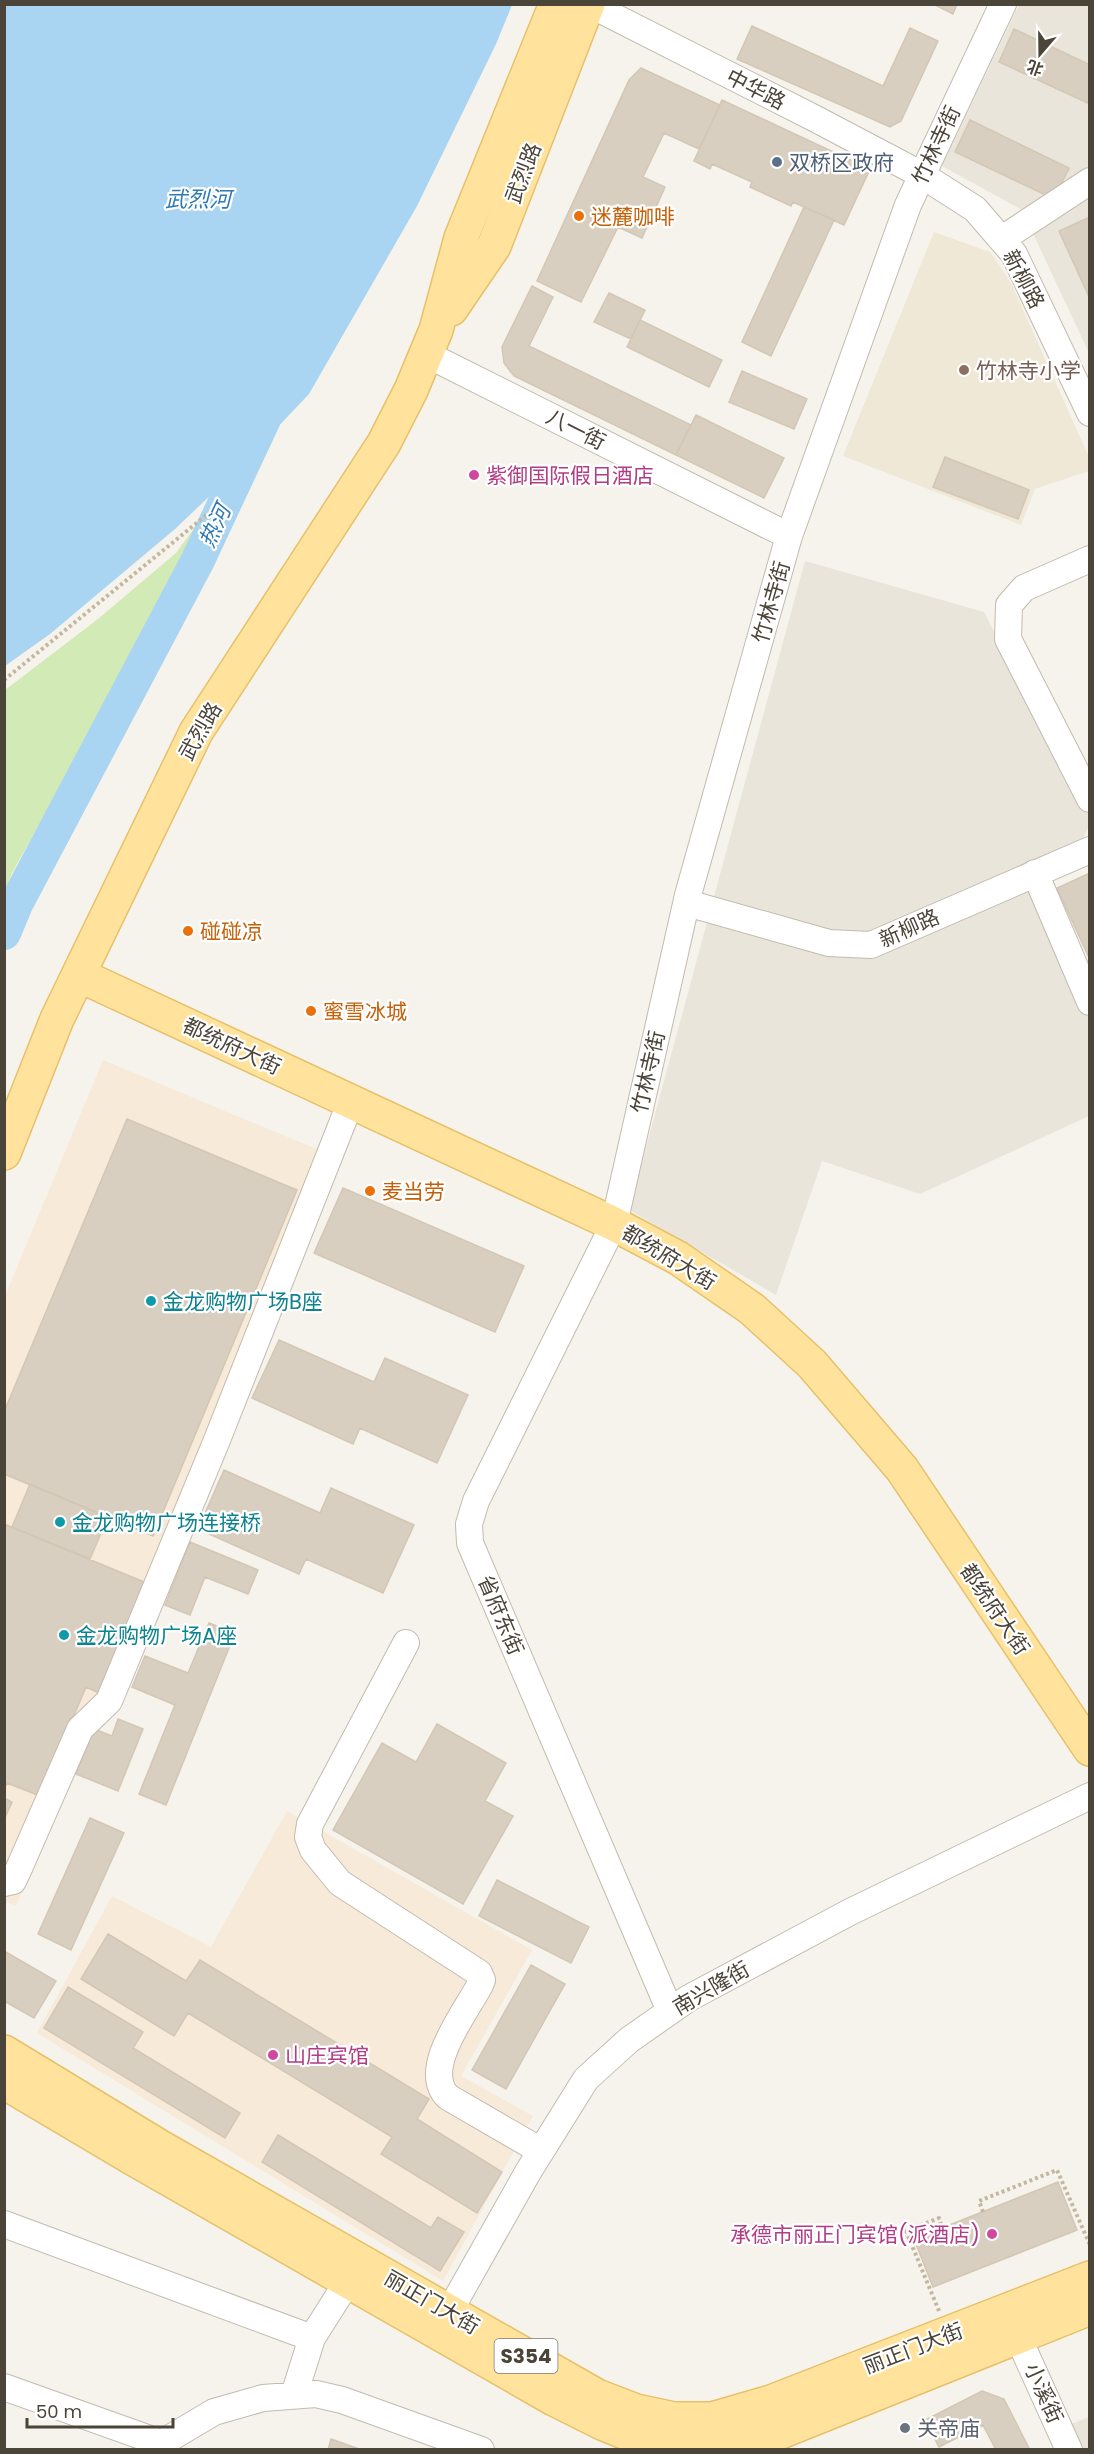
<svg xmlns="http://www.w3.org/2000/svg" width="1094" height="2454" font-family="Poppins,'Noto Sans SC',sans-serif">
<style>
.residential{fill:#eae5da}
.commercial{fill:#f7ead8}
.education{fill:#efe8d6}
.green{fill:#d2eab5}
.water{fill:#a9d4f2}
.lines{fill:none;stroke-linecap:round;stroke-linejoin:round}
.river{stroke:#a9d4f2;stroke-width:34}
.building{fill:#d8cfc1;stroke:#d3c7b4;stroke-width:1.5}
.minor-casing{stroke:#c2bbae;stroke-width:28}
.major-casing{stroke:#e6c16a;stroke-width:36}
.path{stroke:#c4b79f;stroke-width:4;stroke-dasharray:3 3;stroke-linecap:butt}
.minor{stroke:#fff;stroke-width:26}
.major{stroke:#ffe39c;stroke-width:33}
.service-dot{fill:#5c6f8a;stroke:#fff;stroke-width:2}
.food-dot{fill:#e8710a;stroke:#fff;stroke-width:2}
.education-dot{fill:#8d6e63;stroke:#fff;stroke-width:2}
.hotel-dot{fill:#d1479c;stroke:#fff;stroke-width:2}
.culture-dot{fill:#0f9aa8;stroke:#fff;stroke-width:2}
.worship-dot{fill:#6b7280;stroke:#fff;stroke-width:2}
.labels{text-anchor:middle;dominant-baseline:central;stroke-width:4.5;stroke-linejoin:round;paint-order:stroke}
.shield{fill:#fff;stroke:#817c74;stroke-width:1.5}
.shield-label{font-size:20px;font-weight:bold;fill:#4b4439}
.street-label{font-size:21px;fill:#4b4439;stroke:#fff}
.service-label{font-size:21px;fill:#4e5e75;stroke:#fff;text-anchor:start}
.food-label{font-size:21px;fill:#c56008;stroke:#fff;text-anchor:start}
.education-label{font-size:21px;fill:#785e54;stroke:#fff;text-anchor:start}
.hotel-label{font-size:21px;fill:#b23c85;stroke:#fff;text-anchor:start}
.culture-label{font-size:21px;fill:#0d838f;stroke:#fff;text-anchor:start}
.worship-label{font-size:21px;fill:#5b616d;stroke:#fff;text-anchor:start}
.water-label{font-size:22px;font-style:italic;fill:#2e7ab2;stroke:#fff}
</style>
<rect width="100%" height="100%" fill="#f6f3ec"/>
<path class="residential" d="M1019,5H1089V353L1022,210L942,166Z
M805,561L984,612L1089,814V825L1081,844L1024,868L1089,1020V1116L920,1194L822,1161L776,1295L629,1210Z
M1089,2417V2449H1078L1069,2425Z"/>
<path class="commercial" d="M103,1060L340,1159L86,1729L16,1906L5,1901V1296Z
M287,1811L532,1950L461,2076L533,2116L443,2281L37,2033L112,1896L211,1947Z"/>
<path class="education" d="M934,232L990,252L998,263L1012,285L1089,457V471L1035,489L1021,525L843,456Z"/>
<path class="green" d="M236,471L12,873L5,892V690L98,619L176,553Z"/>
<path class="water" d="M5,4L512,5L496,44L417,206L309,394L236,471L175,529L50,634L5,666Z"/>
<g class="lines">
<path class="river" d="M4,933L16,904L198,560L264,419"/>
</g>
<path class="building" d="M933,4H957L953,14Z
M752,26L883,86L910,28L938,41L901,121L890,127L737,59Z
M1014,29L1090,65V104L999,62Z
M641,68L720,105L699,149L664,133L643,177L665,187L642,238L618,227L581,302L537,281L629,80Z
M722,100L870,169L844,225L793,202L791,206L750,187L752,182L712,164L710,169L694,161Z
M970,120L1069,168L1054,199L955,152Z
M804,207L834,220L771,356L742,342Z
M1090,217V299L1059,231Z
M532,286L553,297L529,346L691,425L676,455L514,376L504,363L502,347Z
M609,293L645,310L631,339L594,322Z
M640,320L722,360L709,387L627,347Z
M742,371L807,399L794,429L729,402Z
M696,415L784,458L764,498L676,455Z
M945,457L1029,490L1018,519L933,487Z
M1090,873V960L1057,888Z
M127,1119L297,1190L153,1536L4,1474V1412Z
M343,1188L524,1266L495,1332L314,1253Z
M279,1340L374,1382L385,1358L468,1395L437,1463L360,1428L353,1444L252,1398Z
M224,1470L320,1513L331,1488L414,1525L383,1593L306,1559L299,1574L198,1529Z
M30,1484L108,1517L90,1559L12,1527Z
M4,1524L144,1582L99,1693L86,1687L40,1796L7,1783L4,1790Z
M190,1542L258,1570L248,1594L205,1577L190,1615L165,1605Z
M209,1623L235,1633L166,1805L139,1794L175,1705L132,1687L145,1656L188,1673Z
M118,1719L143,1729L118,1791L76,1774L94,1729L112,1736Z
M437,1724L506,1763L485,1801L513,1816L463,1904L333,1830L382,1743L416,1762Z
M4,1798L12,1802L4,1820Z
M90,1818L124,1833L71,1950L38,1934Z
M497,1880L589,1927L571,1963L479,1916Z
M108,1934L186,1981L200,1960L429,2099L417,2119L502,2172L477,2213L381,2154L392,2137L188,2013L174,2036L81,1979Z
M4,1951L56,1981L34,2018L4,2001Z
M531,1965L565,1984L506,2089L472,2070Z
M68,1987L143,2032L133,2048L240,2113L225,2138L44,2028Z
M278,2135L431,2228L438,2217L464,2232L440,2271L262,2162Z
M1058,2182L1077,2230L933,2287L914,2239Z
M982,2391L1004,2399L1030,2450H996L983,2425L939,2447L925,2420Z
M331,2439L362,2450H328Z"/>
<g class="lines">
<g class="minor-casing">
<path id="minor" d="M589,4L814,118L922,175L975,209L1014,254L1090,413
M1002,239L1090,181
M426,354L789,536
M1090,559L1024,588L1009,605L1008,639L1090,799
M1035,873L1090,1002
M687,903L829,943L871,945L1090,850
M406,1643L310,1824L308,1837L313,1850L340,1883L479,1973L482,1980L480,1985C465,2013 420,2070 448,2097L541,2151
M4,1883L13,1881L20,1866L80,1729L109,1701L217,1440L351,1101
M670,2011L470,1543L469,1524L476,1501L614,1224L688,895L789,536L908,205L1003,4
M4,2224L312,2338
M449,2312L528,2172L586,2079L629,2040L689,1998L850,1912L1090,1796
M1018,2337L1069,2450
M4,2387L161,2443
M294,2395L312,2338L348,2281
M150,2450L214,2412L263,2398L316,2394L342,2400L481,2450"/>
</g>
<g class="major-casing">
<path id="major" d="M451,309L494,246L588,4
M79,975L614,1224L678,1258L752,1309L812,1364L902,1469L1090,1749
M4,1153L57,1019L196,732L384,443L411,390L436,330L461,238L556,4
M4,2052L162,2148L597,2396L636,2411L674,2419H712L771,2402L1090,2278
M4,2082L134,2159L554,2399L602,2423L629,2434L676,2445L727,2446L778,2433L1090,2308"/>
</g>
<path class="path" d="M4,680L209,513
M983,2212L979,2201L1057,2170L1090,2245
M939,2311L906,2231L939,2218L942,2228"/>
<use href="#minor" class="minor"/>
<use href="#major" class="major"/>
</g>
<circle class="service-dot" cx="777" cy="162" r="6"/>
<g class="food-dot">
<circle cx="579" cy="216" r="6"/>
<circle cx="188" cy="931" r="6"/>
<circle cx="311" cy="1011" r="6"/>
<circle cx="370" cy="1191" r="6"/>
</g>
<circle class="education-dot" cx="964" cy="370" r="6"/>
<g class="hotel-dot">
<circle cx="474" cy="475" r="6"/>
<circle cx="273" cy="2055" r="6"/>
<circle cx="992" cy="2234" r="6"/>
</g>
<g class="culture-dot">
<circle cx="151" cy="1301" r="6"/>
<circle cx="60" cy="1522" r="6"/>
<circle cx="64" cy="1635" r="6"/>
</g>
<circle class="worship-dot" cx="905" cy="2428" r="6"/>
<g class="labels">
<rect class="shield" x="494.5" y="2339" width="63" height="34" rx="4.5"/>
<g class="shield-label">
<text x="526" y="2356">S354</text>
</g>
<g class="street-label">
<text transform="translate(756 89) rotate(27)">中华路</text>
<text transform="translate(936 145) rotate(-65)">竹林寺街</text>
<text transform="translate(523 173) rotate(-69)">武烈路</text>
<text transform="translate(1024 279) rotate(62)">新柳路</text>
<text transform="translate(576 429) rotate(27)">八一街</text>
<text transform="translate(771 602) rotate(-74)">竹林寺街</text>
<text transform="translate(200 731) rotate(-60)">武烈路</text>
<text transform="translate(909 928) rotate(-24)">新柳路</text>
<text transform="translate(232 1046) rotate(25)">都统府大街</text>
<text transform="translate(648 1072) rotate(-77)">竹林寺街</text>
<text transform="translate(669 1257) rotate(31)">都统府大街</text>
<text transform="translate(995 1609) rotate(56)">都统府大街</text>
<text transform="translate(501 1615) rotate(67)">省府东街</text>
<text transform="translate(711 1988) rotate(-30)">南兴隆街</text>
<text transform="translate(432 2302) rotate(30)">丽正门大街</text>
<text transform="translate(913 2348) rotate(-21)">丽正门大街</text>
<text transform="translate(1044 2393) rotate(66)">小溪街</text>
</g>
<g class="service-label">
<text x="789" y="162">双桥区政府</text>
</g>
<g class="food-label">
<text x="591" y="216">迷麓咖啡</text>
<text x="200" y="931">碰碰凉</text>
<text x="323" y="1011">蜜雪冰城</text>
<text x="382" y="1191">麦当劳</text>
</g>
<g class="education-label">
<text x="976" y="370">竹林寺小学</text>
</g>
<g class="hotel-label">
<text x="486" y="475">紫御国际假日酒店</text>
<text x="285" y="2055">山庄宾馆</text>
<text x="980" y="2234" text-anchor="end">承德市丽正门宾馆(派酒店)</text>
</g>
<g class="culture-label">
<text x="163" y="1301">金龙购物广场B座</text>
<text x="72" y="1522">金龙购物广场连接桥</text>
<text x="76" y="1635">金龙购物广场A座</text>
</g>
<g class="worship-label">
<text x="917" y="2428">关帝庙</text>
</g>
<g class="water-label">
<text x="198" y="199">武烈河</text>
<text transform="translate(215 526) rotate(-65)">热河</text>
</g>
</g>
<rect width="1094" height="2454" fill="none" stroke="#4b4439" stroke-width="12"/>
<g transform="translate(1040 54) rotate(200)" stroke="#ffffff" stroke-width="4.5" paint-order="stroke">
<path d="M0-4.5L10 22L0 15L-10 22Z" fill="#4b4439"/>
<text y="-9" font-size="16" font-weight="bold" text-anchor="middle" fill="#4b4439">北</text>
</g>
<path d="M27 2418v9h146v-9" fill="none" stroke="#4b4439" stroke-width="3"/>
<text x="36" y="2418" font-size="18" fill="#4b4439" stroke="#ffffff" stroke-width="4.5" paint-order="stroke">50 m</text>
</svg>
